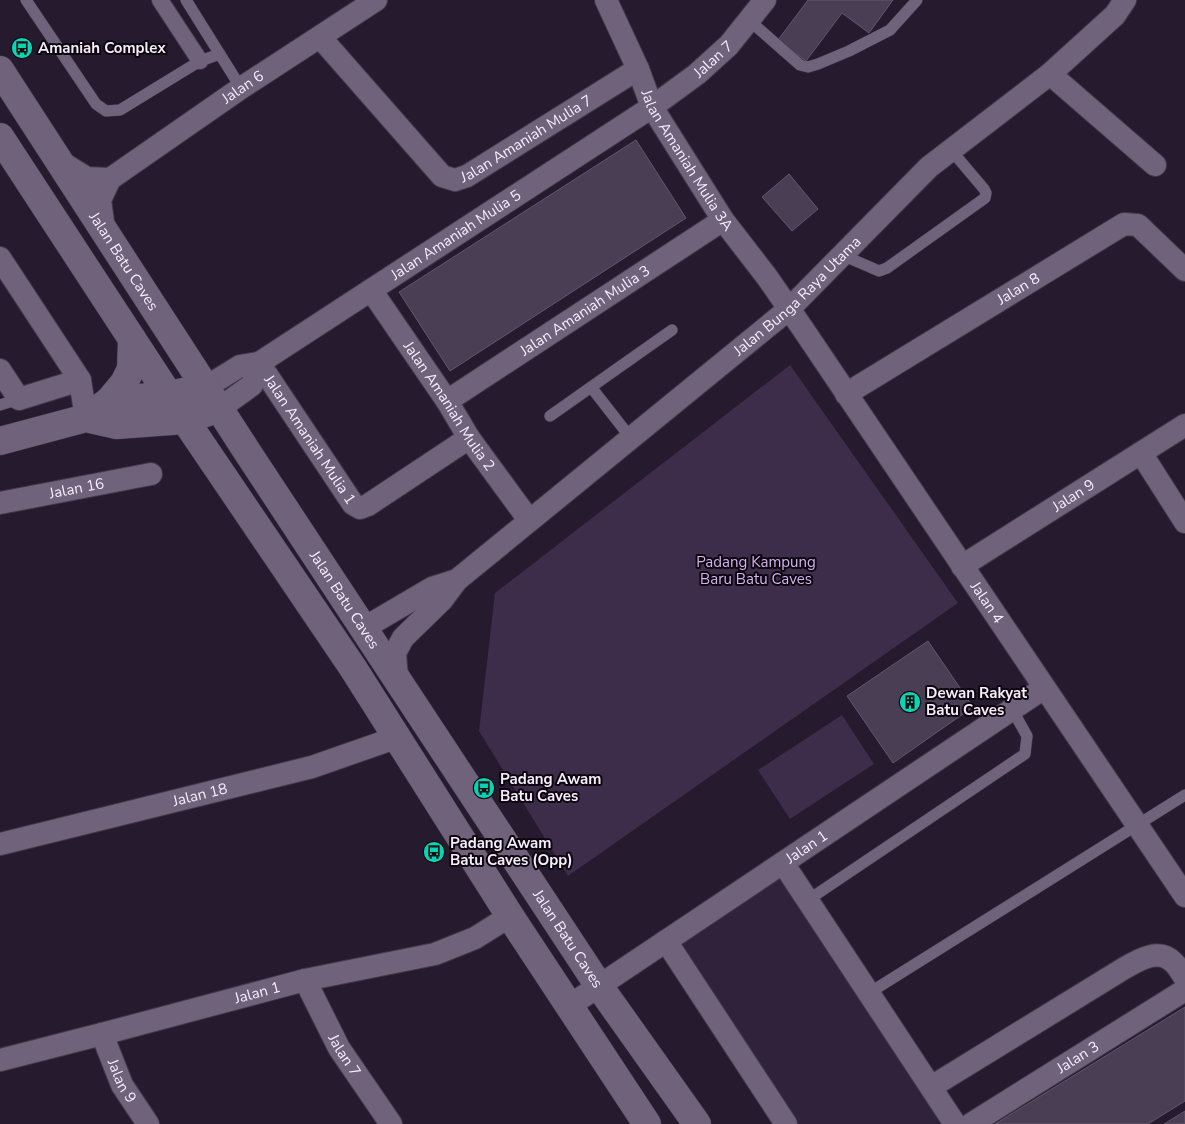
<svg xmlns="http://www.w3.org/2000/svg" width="1185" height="1124" font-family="'Nunito Sans',sans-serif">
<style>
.built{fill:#30223b}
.green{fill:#3d2c4a}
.building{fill:#4a3e54;stroke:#62566d}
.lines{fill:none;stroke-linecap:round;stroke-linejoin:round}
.service-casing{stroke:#413848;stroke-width:12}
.pedestrian-casing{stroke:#413848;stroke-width:18}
.minor-casing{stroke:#413848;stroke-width:24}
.tertiary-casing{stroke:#413848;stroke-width:29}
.secondary-casing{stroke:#413848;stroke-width:29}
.service{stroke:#6f627a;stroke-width:11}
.pedestrian{stroke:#6f627a;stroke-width:16}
.minor{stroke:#6f627a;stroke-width:22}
.tertiary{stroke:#6f627a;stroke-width:28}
.secondary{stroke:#6f627a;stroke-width:28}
.labels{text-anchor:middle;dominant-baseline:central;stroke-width:4;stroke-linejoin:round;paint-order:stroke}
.poi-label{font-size:15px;font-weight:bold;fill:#f5edfb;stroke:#0c070f;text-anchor:start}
.street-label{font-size:15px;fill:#f5edfb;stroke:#0c070f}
.park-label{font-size:15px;fill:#d4b1f1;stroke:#0c070f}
</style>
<rect width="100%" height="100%" fill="#251a2e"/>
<path class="built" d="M780,877L943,1124H794L678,944Z"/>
<path class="green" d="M790,365L958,603L568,876L479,731L495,593Z
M842,715L874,764L790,819L758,770Z"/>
<path class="building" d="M808,0H893L869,33L842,13L806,61L778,40Z
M636,140L686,218L450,371L399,292Z
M789,174L818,209L792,231L762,197Z
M928,641L973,707L893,763L847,696Z
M1185,1007V1101L1148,1124H995Z
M1185,1111V1124H1164Z"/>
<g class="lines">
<g class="service-casing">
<path id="service" d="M26,0L96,104L106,111L120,110L200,61L220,54
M186,0L241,88
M750,21L800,65L808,67L818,64L849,51L890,30L917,0
M842,255L879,271L887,268L985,198L986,193L984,189L951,150
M591,387L630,437
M0,405L19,399
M550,416L672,330
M808,900L1025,754L1027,736L1012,709
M869,993L1185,795"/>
</g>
<g class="pedestrian-casing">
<path id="pedestrian" d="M160,0L200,61"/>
</g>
<g class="minor-casing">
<g id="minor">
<path id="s1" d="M606,0L638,69L652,107L723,220L767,277L803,329L1185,896"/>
<path id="s2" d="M320,37L442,176L455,180L467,176L638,69"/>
<path d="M1050,74L1155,165"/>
<path d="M61,162L87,178L110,179"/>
<path id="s3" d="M104,229L100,200L110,179L241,88L376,0"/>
<path d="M0,258L80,380L86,418"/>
<path id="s4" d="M371,290L447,401L469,438L529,520"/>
<path id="s5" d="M259,363L353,504L360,508L368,505L469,438"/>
<path d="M0,370L19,399L80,380"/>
<path id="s6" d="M206,387L240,366L259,363L652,107L697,74L729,45L765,0"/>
<path id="s7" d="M846,394L1124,224L1138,225L1185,270"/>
<path id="s8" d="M447,401L723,220"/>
<path d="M220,408L252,385L259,363"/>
<path d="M1141,453L1185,522"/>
<path id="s9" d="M0,503L151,474"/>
<path id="s10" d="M962,566L1185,425"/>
<path d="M364,628L432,588L457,580"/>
<path id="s11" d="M397,678L395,653L403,638L442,600L457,580L789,309L929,167L1050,74L1115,15L1125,0"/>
<path id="s12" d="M0,844L312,767L398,737"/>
<path d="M783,863L955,1124"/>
<path d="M666,941L786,1124"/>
<path id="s13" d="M305,980L339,1048L391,1124"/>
<path id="s14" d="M569,1006L1044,688"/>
<path id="s15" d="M102,1034L122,1085L148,1124"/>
<path id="s16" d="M0,1060L102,1034L305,980L435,954L475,938L510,916"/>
<path d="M931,1087L1123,969C1137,961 1158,947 1173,962C1178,966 1181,973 1185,978"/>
<path id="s17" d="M971,1124L1185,990"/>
</g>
</g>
<g class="tertiary-casing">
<path id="tertiary" d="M86,418L117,425L185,420L220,408
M0,441L86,418L109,401L170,395L206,387"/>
</g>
<g class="secondary-casing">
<g id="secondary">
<path id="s18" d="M0,70L248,453L599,986L697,1124"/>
<path d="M0,137L185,420L353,668L510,916L647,1124"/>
<path d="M109,401L124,383L131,369L132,339"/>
</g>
</g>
<use href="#service" class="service"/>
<use href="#pedestrian" class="pedestrian"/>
<use href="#minor" class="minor"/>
<use href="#tertiary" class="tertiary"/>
<use href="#secondary" class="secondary"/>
</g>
<defs>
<g id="bus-disc" transform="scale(1.125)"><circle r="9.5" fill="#07d5b6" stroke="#0c070f"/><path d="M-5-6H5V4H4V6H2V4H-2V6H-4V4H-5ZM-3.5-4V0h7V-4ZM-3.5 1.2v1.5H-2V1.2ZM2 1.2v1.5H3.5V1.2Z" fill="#111"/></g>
<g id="building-disc" transform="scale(1.125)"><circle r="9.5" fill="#07d5b6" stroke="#0c070f"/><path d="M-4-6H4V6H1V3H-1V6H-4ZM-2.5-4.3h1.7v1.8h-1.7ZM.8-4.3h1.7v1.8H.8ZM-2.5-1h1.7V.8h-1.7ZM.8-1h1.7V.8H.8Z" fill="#111"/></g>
</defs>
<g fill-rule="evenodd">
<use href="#bus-disc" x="22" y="48"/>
<use href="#building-disc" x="910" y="702"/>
<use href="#bus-disc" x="484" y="788"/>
<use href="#bus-disc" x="434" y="852"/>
</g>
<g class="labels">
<g class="poi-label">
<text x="38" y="48">Amaniah Complex</text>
<text x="926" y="693">Dewan Rakyat<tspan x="926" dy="17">Batu Caves</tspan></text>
<text x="500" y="779">Padang Awam<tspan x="500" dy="17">Batu Caves</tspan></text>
<text x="450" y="843">Padang Awam<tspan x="450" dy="17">Batu Caves (Opp)</tspan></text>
</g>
<g class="street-label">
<text stroke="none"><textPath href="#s6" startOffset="606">Jalan 7</textPath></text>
<text stroke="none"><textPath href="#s3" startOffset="214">Jalan 6</textPath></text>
<text stroke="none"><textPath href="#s2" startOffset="281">Jalan Amaniah Mulia 7</textPath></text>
<text stroke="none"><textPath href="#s1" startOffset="180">Jalan Amaniah Mulia 3A</textPath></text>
<text stroke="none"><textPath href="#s6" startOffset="294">Jalan Amaniah Mulia 5</textPath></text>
<text stroke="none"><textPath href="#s18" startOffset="228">Jalan Batu Caves</textPath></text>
<text stroke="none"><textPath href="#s7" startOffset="202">Jalan 8</textPath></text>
<text stroke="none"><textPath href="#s11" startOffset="565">Jalan Bunga Raya Utama</textPath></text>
<text stroke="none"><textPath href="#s8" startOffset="165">Jalan Amaniah Mulia 3</textPath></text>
<text stroke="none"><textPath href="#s4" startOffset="140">Jalan Amaniah Mulia 2</textPath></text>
<text stroke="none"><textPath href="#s5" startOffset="92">Jalan Amaniah Mulia 1</textPath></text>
<text stroke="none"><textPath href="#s9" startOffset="78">Jalan 16</textPath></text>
<text stroke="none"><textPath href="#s10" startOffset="132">Jalan 9</textPath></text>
<text stroke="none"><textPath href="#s18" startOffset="632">Jalan Batu Caves</textPath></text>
<text stroke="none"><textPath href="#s1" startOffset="715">Jalan 4</textPath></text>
<text stroke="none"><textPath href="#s12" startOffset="206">Jalan 18</textPath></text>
<text stroke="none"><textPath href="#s14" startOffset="286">Jalan 1</textPath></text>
<text stroke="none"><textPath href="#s18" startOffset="1038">Jalan Batu Caves</textPath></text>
<text stroke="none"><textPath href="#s16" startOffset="266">Jalan 1</textPath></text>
<text stroke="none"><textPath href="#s13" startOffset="85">Jalan 7</textPath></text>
<text stroke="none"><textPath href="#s17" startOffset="126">Jalan 3</textPath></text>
<text stroke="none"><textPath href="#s15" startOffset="51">Jalan 9</textPath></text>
</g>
<g class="park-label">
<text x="756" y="562">Padang Kampung<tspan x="756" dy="17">Baru Batu Caves</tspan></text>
</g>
</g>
</svg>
